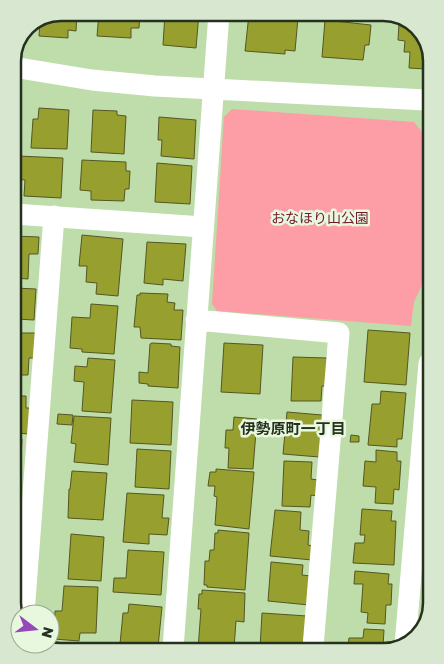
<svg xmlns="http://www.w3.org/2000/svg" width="444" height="664" font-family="'Golos Text','Noto Sans JP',sans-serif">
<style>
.green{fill:#fd9da6}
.building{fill:#97a02f;stroke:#535722}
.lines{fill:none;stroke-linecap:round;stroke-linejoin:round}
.minor{stroke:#fff;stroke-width:21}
.labels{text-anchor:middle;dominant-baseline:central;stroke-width:5;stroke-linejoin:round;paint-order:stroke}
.park-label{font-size:14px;fill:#711c2d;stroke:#e8f8df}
.neighbourhood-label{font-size:15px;font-weight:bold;fill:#25311e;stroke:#e8f8df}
.rim{fill:none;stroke:#25311e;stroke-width:2.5}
</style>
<rect width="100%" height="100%" fill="#beddaa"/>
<path class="green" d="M232,109L414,122L426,137L423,194L426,249L421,287L414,302L411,326L217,311L212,304L224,117Z"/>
<path class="building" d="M61,12L77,13L76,31L68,30V38L39,36L40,21Z
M99,13H140L139,28H131V38L97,36Z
M165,13H199L196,48L163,45Z
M325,13H370L369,16Z
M249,14L298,18L295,51L285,50V54L245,51Z
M325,20L371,25L369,45H365L363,60L322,57Z
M399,24L405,25L425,37V69L409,68L410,52H404L405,41L398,40Z
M39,108L69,110L67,149L31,148L33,119H38Z
M93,110L117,111V115L126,116L124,154L91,152Z
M159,117L196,120L194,159L161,156L162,140H158Z
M18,156L63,158L61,198L24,196L25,180L17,179Z
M82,160L126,162V171H130L129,189H125L124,201L91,200V191L80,190Z
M157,163L192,166L190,204L155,202Z
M82,235L123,239L118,296L96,294L97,283L86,282L87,266H79Z
M15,236L39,237L38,254H29L28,279L15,278Z
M147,242L186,244L183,281L163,279V285L144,283Z
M15,288L36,289L34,320L16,319Z
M140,293L168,294L167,302L175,303L174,310H183L181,340L141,338L140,327H134L137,295H140Z
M91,304L118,306L114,354L82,352V349L70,348L72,317L90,318Z
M368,330L410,333L406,385L364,382Z
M16,333H36L35,358H29L28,375H16Z
M152,343L171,344V346L180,347L178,388L148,386V384L139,383V372L148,373L150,344Z
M224,343L263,345L260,394L221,392Z
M293,357L327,358L326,386H322L321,401H291Z
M88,358L115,360L111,413L82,411L84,382L74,381L75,366L87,367Z
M381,391L406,393L402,439H397V447L368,445L372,404H380Z
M16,396H26V408H30L29,434L17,433Z
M132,400L173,402L171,445L130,443Z
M287,412L322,415L319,457L283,454Z
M58,414L73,415L72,425L57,424Z
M74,416L111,418L108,465L74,462L76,444L71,443Z
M234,417L257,419L253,469L228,468L229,448H225L226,430H233Z
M351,435L359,436V442H350Z
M17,439H22L21,460L18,459L17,472Z
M137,449L171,451L169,489L135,487Z
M376,450L397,452V461H401L399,490L394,489L393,504L375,503L376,487L363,486L365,461L376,462Z
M284,461L312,462L311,479L318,480V496L311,495L310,507L282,506Z
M216,469L254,472L249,529L215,525L217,497L214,496L215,486H208L210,472H216Z
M72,471L107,473L103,520L68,518L69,489H70Z
M127,493L164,495L162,518H169L167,535L149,534V544L123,542Z
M17,499H24L22,535H18Z
M362,509L392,511L391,521H396L394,565L353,563L355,543H364L365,535H360Z
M275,510L301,512L300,530L309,531L308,545L313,546L312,560L270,556Z
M218,530L249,533L245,590L207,587V585H204L205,561H209L210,550H214L215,533H218Z
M71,534L104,537L101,581L68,579Z
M128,550L164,552L161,595L113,592L114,578H126Z
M271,562L303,565L302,575L312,576L309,605L268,601Z
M355,571L389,574L388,584H392L391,605H386L385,624L367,623L368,613L361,612L363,584H354Z
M64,586L98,587L96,633H80L79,641L54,639L55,611H62Z
M202,590L245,593L244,622L236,621L234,648L198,649L201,609H198L199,594H202Z
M129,604L162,607L158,647L120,644L123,613H128Z
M262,613L307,616L305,647L260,648Z
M364,629L384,630L383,646H348L349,638H363Z"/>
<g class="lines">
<path class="minor" d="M13,67L92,80L155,86L426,100
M14,214L203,227
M196,320L339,333L313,647
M24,614L54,216
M405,645L429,363
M173,649L219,13"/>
</g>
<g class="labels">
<g class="park-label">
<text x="320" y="217">おなほり山公園</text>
</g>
<g class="neighbourhood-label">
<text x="293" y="428">伊勢原町一丁目</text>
</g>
</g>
<path d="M0 0H444V664H0ZM61 21H383A40 40 0 0 1 423 61V603A40 40 0 0 1 383 643H61A40 40 0 0 1 21 603V61A40 40 0 0 1 61 21Z" fill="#d8e8d0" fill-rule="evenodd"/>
<path class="rim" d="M61 21H383A40 40 0 0 1 423 61V603A40 40 0 0 1 383 643H61A40 40 0 0 1 21 603V61A40 40 0 0 1 61 21Z"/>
<g transform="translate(35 629) rotate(106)"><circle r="24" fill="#e8f8df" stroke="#9aa892"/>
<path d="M0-4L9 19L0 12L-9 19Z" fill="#9548b8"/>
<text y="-8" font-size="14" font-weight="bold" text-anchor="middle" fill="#25311e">N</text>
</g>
</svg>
